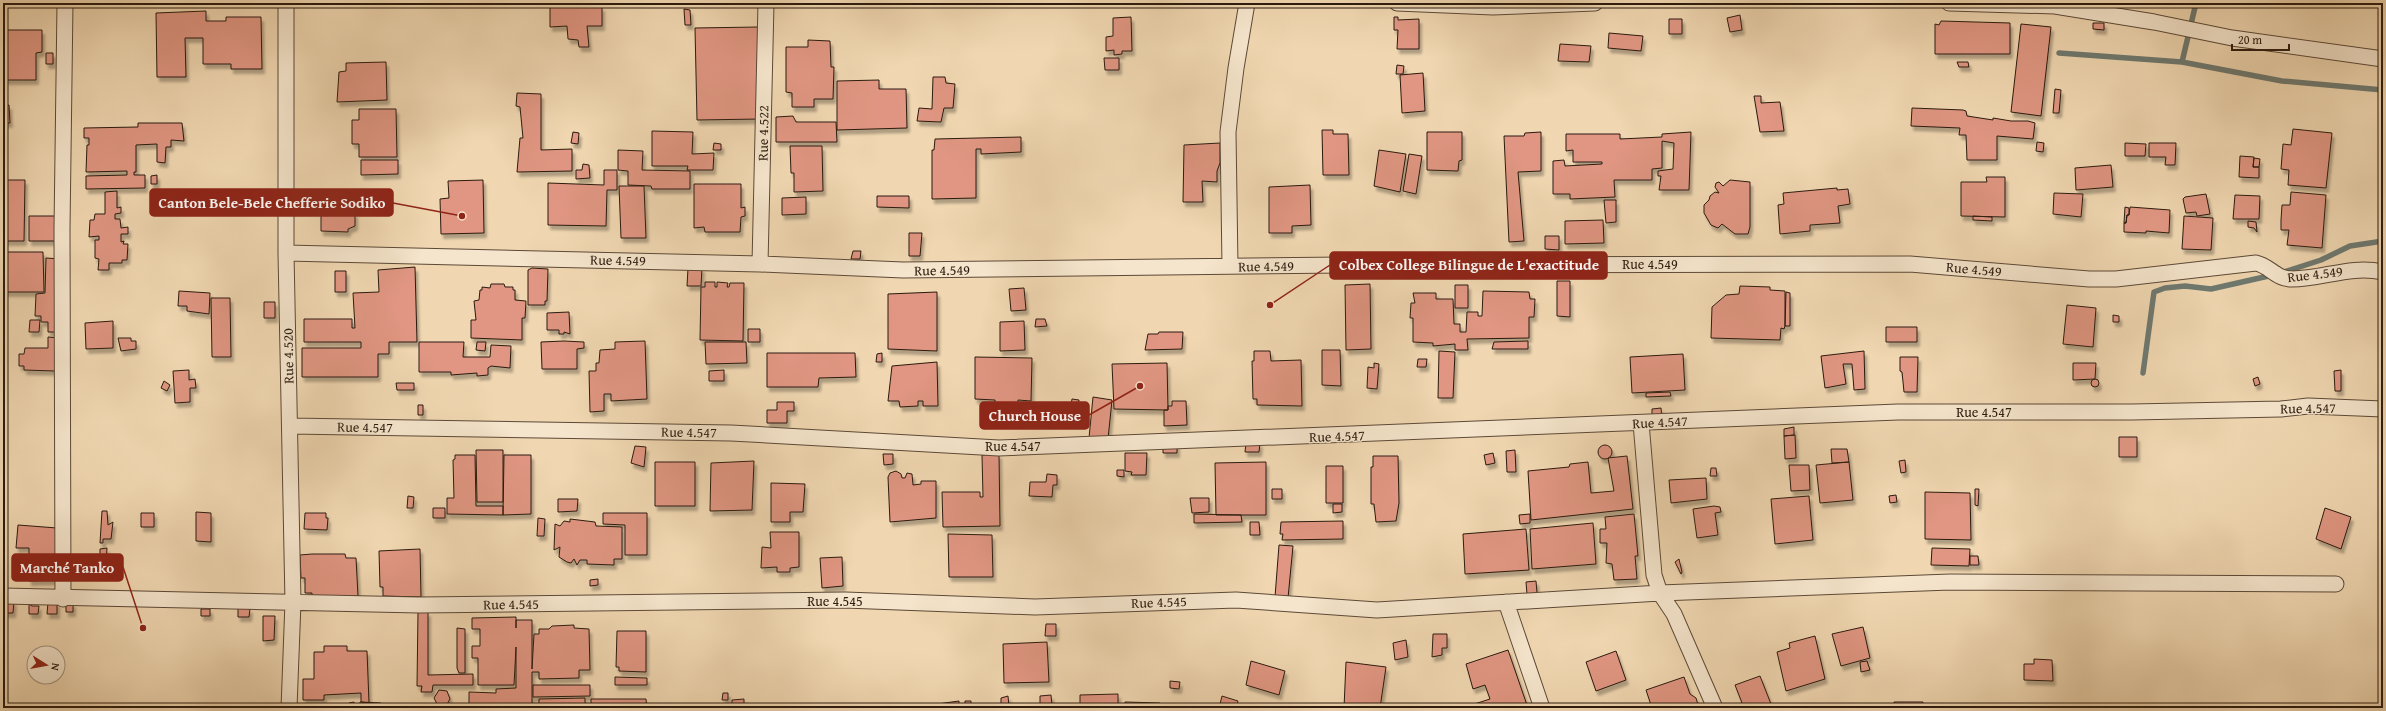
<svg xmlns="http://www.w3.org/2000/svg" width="2386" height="711" font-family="'Gentium Book Plus',serif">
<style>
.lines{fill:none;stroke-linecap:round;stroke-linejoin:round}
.stream{stroke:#6e7970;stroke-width:5.5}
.building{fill:#e09682;stroke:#2b1a0e;filter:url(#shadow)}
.street-casing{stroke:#5c4937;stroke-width:17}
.street{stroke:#f5e5cc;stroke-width:15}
.labels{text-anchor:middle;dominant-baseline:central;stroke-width:3;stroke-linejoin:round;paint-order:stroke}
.street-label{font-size:14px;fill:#2b1a0e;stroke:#f5e5cc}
.leader{fill:none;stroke:#8f2418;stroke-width:1.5}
.callout-dot{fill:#8f2418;stroke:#f5e5cc;stroke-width:1.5}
.callout{fill:#8f2418;stroke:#8f2418;stroke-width:1.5}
.callout-label{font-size:15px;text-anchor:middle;font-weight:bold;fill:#fff}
</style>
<defs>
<filter id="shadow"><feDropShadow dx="2.5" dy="4.5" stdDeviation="1" flood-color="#0004"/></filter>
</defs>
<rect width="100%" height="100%" fill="#f0d7b1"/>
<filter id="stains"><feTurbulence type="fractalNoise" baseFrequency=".005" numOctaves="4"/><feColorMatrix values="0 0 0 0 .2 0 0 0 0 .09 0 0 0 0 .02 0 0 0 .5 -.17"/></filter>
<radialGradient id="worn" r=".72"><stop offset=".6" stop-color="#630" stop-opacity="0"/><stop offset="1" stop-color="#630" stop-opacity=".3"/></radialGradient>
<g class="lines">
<path class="stream" d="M2059,53L2182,62L2282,81L2383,90
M2182,62L2196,3
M2281,273L2321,260L2350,246L2383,241
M2143,373L2154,292L2165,288L2185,286L2211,289L2273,275"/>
</g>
<path class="building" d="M550,7H602V26H587L589,47H579L578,40L568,39L567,26L550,27Z
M684,9L690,10L691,25H685Z
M206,11V21H226V17H261L262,69H231V64H203V38H185L186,77H157L156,13Z
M1740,15L1742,30L1730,32L1727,18Z
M1131,17L1132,51H1122V54L1114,55V50L1106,51V37L1113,36V18Z
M1394,17H1398V20L1419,19V49H1397L1398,30H1394Z
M1669,19H1682V34H1669Z
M1941,21L2010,23V54H1935V24L1939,25Z
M2093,23H2104V30L2093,29Z
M2021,24L2051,27L2041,116L2011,112Z
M758,27L760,119L697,120L695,28Z
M3,30H42V52L36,53V80H3Z
M1609,33L1643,36L1641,51L1608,48Z
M808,40L830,41L831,67H834L833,99H814V107H792V93L786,92V47H808Z
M1560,44L1591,46L1589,62L1558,61Z
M46,53H53V64H46Z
M1104,58H1119V70H1105Z
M386,62L387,100L337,102L339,72L346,71V63Z
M1957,62H1968L1969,67H1959Z
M1397,65L1404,66L1403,74H1396Z
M1423,73L1425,111L1402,113L1400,75Z
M933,77H945L946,83L955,84L953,108H944L941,122L917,121L919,108L932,109Z
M879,80V89H906L907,128L837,130V81Z
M2055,89L2061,90L2059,113H2053Z
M517,93L541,94V150L572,149V171L517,172L520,138H523L520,107L516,106Z
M1754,96H1761V103L1780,102L1784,131L1760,132Z
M9,105L10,123H3V106Z
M1912,108L1963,110L1966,111L1967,116L1993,120V118L2011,121H2028L2035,123L2033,139L1997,136V160H1967L1966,135H1959L1960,128L1911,126Z
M359,109H396L397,157H359V144H352V120H359Z
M793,116L796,122H836L837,142H776V117Z
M138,123H182L184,141L171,140V147H166L165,163L157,162V144L136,145V172H134V175H145V188L86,189V176L127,175V171L86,172L87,145H89V138H84V128L138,127Z
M2293,129L2332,133L2326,188L2288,185L2289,170L2281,169L2283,144L2291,145Z
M1322,130H1333V134H1348L1349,175H1323Z
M652,131L693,132L692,154L714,153L713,170H687L688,166H652Z
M573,132L579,133L578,144L571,143Z
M1427,132H1462V160L1459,161L1458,171L1427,170Z
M1541,132V171L1518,172L1524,241L1509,242L1504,136H1524L1525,133Z
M1691,132L1689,190H1659L1661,176H1658V171L1673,169L1674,143L1662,141V168L1652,169V180H1614L1615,197L1570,199V194H1553V161L1564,160L1565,166L1602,164V162H1573V150L1566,151V134H1620V139L1662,137V134Z
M1021,137V152L981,154V149H976V198L932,199V150H934L935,139Z
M2037,142L2044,143L2043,152L2036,151Z
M714,143L721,144V150H713Z
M1220,143V163L1217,171V182L1202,181L1203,202H1183L1184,145Z
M2125,143L2146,144L2145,156H2125Z
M2149,143H2176L2175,165H2165L2166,157H2149Z
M790,146H822L823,191L794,192V173H791Z
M618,150L643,151L642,170L690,171V189H652L651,186L628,185V171L618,170Z
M1379,150L1406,154L1400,192L1374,186Z
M1409,154L1422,156L1416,194L1403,191Z
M2240,156L2254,157L2253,167H2259V178L2239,177Z
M2254,158L2260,159L2259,167H2253Z
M361,160H398V174L361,175Z
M583,164L589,165L590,178L576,179V170H582Z
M2111,165L2113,187L2076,190L2075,168Z
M604,170H617V190H607L606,226L548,225V183L604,185Z
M157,175V184H151V176Z
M1986,177H2005V217L1961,216V182H1987Z
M3,180H25L24,241H3Z
M483,180L484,233L441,234L440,199L449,198L448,181Z
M1730,180L1750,182V227L1748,234H1735L1722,224L1718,228L1711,225L1704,213V205L1709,200L1710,196L1715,192L1719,193L1715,187L1716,183L1719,182L1723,186Z
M694,184H741V208L745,207V216L741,217L740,232H705L704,227L694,228Z
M1310,185L1311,225L1292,226V233H1269V187Z
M619,186H644L646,238H621Z
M1837,188V190L1848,189L1850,204L1838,206L1840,223L1810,225V231L1780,234L1778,205L1784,204L1783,193Z
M117,191V208L121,207V213L115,214V219H120L121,228L128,227V234H121V242L124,241L123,244H128L127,260H122V263H109V270H98L99,259L95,258V240H99V236L89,237L90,220H94L95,214H105V192Z
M2291,192L2326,195L2322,248L2287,245L2289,230H2281V220L2282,205H2290Z
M2054,193L2083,194L2081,217L2053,214Z
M2206,194L2210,214L2197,216L2196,212L2186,213L2183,199L2185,197Z
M2235,195L2260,196L2259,219H2233Z
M877,196H909V208L877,207Z
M806,197V214L782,215V198Z
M1604,200H1616V222L1606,223Z
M2125,207L2129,208V215H2127L2126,223H2124Z
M2130,207L2170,210L2169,233L2146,231V233L2124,232V223H2126L2127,215H2129Z
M355,213V226L348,229V232L321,231V214Z
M29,216H59V241H29Z
M1973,216L1992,217V221L1973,220Z
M2184,216L2213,218L2211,250L2182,249Z
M1603,220L1604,243L1565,244V221Z
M2248,221L2256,222L2257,232L2254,228L2248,227Z
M909,233H922L920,256H909Z
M1545,236H1559V250L1545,249Z
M853,251H861L860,259H851Z
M3,252H43L44,292H3Z
M46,258L61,259L58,332H48V322H41V316H35L36,294L45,293Z
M415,267L417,342H389V354H378V377H302V348H361V342H304V319H352V328H355L353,293L379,292L378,270Z
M532,268L548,269L547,301H545V305H528V270Z
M688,268H702L701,286H687Z
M335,271H346V292H335Z
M1557,281H1570V317L1557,316Z
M705,282H715V287H717V282L728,283L727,287H729L730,283H744L743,341L700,340L701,287H705Z
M491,284H504L505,287H513V290H515V300L526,301L525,318H522V340L471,338V320H476L474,301L479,300L480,290H482V287L490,288Z
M1370,284L1371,349L1346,350L1345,285Z
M1455,285H1468V308H1455Z
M1740,286L1770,287V290L1785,291V326L1784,329L1781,328L1780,340L1711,338L1712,307L1726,295L1739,294Z
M1024,288L1026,310L1011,311L1009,289Z
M179,291L210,293L209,314L187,311V306H178Z
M1483,291L1529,292L1530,299H1535L1534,317H1529V338L1467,339L1468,350H1455V344L1433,346V343L1413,342V318H1410L1411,303H1415L1413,293H1436V299H1453L1454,324H1460V332H1466L1467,312H1478V316H1482Z
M937,292V351L888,349V294Z
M1786,292L1790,293V326H1785Z
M211,298H230L231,357H212Z
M264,302H275V318H264Z
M2067,305L2096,308L2093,347L2063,344Z
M569,312L570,334L564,332V334H559V330H547V313Z
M2113,315L2119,316V322H2113Z
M1036,319H1045L1047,326L1035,327Z
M30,320H40L39,332H29Z
M113,321V348L86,349L85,323Z
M1024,321L1025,350L1000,351V322Z
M1886,327H1917V342H1886Z
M748,329H760V342H748Z
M1159,332H1183L1182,349L1145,350L1148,334H1158Z
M48,337L59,338L55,371L24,370V366H19V354H24L25,348H48Z
M118,338H131V341H136V349L121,351Z
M564,341L584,342V348L577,349V369H542L541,342Z
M645,341L647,399L611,401V394H604V411L590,412L589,371H596V363H599L600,350L615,349V342Z
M1528,341V349H1492L1494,342Z
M419,342H464L463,357H490L491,345L511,346L510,368L491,366L488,368V375L477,376V373L451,375V372H419Z
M477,342H486L485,351L476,350Z
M705,342H746L747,363L706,364Z
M1322,350H1340L1341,386L1322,385Z
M1254,351H1270L1271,361L1301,360L1302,406L1257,405V399H1253L1252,361H1254Z
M1439,351L1455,352L1453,398H1438Z
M1864,351L1865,389L1854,390L1852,364H1843L1846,384L1825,388L1821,356Z
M767,353H855L856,377L819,378L818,387H767Z
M882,353V362H876L877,354Z
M1683,354L1685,390L1632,393L1630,357Z
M975,357L1032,358L1031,401L1018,400V406L995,405V400L975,399Z
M1900,357H1918L1917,392H1904L1902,372L1900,371Z
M1418,359H1427L1426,367H1417Z
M937,362L938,406H923V401H918V406L900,407L899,401H888L892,366Z
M1167,363L1168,410L1114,409L1112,364Z
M1374,363L1379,364L1377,389L1367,388L1368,367L1374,368Z
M2073,363H2096L2095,379L2073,380Z
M189,370V380L195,379L196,388H190V402L175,403L173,371Z
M724,370V381H709V371Z
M2341,370V391H2335L2334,371Z
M2258,377L2260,384L2255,386L2253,379Z
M2091 383a4 4 0 1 1 8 0a4 4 0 1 1-8 0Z
M164,381L170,385L167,391L161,388Z
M396,383H414V390H397Z
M1670,392L1671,396L1646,397V393Z
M1093,397L1112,400L1108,439L1089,438Z
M1072,399L1079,400L1077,413L1070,411Z
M1172,401H1186L1187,425L1164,426V410H1168V406H1172Z
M777,402H794V411H787V423H767V410H777Z
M418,405H423V415H418Z
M1661,408L1662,418L1652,419V409Z
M1794,427V435L1784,436V429Z
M1795,435L1796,458L1785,459L1784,436Z
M2119,437H2137V457H2119Z
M1246,443H1260L1259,452H1245Z
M1163,444H1177V453H1163Z
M1598 452a7 7 0 1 1 14 0a7 7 0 1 1-14 0Z
M635,446L646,447L644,467L631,463Z
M1831,449H1847L1849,462L1832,463Z
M476,450H503V502H477Z
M1515,450L1516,472H1507L1506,451Z
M1125,453H1147L1146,475H1131L1132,472L1125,471Z
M1493,453L1495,463L1486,465L1484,455Z
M883,454H893V464L884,465Z
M999,454L1000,526L943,527L942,492H980V497H983L982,455Z
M455,455H475L476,506H503V515L447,514V498H454L453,460L455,459Z
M504,455H531V514L503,515Z
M1373,456H1398L1399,503L1396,521L1376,522L1374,504H1371V467H1373Z
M1627,456L1633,509L1531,520L1528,471L1569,467L1570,464L1588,462L1591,493L1614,491L1608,458Z
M1905,460L1906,472L1901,473L1899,461Z
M754,461L752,510L710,511L711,463Z
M655,462H695V506H655Z
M1266,462V515H1216L1215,463Z
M1849,462L1853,500L1820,503L1816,465Z
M1789,465H1809L1810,490L1791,491Z
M1326,466H1343V503H1326Z
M1711,468H1716L1717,476H1710Z
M1117,470H1124V477L1117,476Z
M896,471L901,474L902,478H905L907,473L912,474L913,485L921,484V481H936V518L890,522L888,477L890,473Z
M1047,474L1057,475V485H1053L1052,497L1029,496L1030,482H1046Z
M1706,478L1707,499L1671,503L1669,480Z
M771,483L805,484L803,512H790V522H771Z
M1272,489H1282V499H1272Z
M1975,489H1979L1978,506L1975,505Z
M1925,492L1970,493L1971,540L1925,539Z
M1896,495L1897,502L1890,503L1889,496Z
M408,496L414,497L413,508H407Z
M1809,496L1813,540L1775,544L1771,499Z
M1190,498H1209V512L1192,513Z
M558,499H578L577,511L558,512Z
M1333,504H1342V512L1333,513Z
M1714,506L1720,507L1721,512L1715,513L1718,535L1697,538L1693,509Z
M433,508H445V518H433Z
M2325,508L2351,517L2341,549L2316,539Z
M102,511H107L108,525L113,522L111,539H103V543H100Z
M196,512L211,513V542L196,541Z
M141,513H154V527H141Z
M305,513H326V518H328L327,530L304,529Z
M603,513H647V555H625V525L603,524Z
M1194,514L1241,515L1242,522L1194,523Z
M1530,514V523L1520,524L1519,515Z
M1634,514L1638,556H1635L1637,579L1614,580L1612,564L1606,563L1607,543H1600V529H1606L1605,517Z
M538,518L545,519L544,536H537Z
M570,519L595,522L596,526L622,527V559H614V565L587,564V560H580L577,565L574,559L571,563L567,562L559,557L560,547L554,550L555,524L560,526L564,521L570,522Z
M1343,521V539L1282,540L1283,534H1280L1281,522Z
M1250,522H1259L1260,535H1250Z
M1593,523L1596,564L1532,569L1530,529Z
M18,525L57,528V580L29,581V548H16Z
M1526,529L1529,570L1465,574L1463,534Z
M770,532H799V567L790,568V572H777V567L761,568L762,547L771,548Z
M948,534L992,535L993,577H949Z
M1279,545L1293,546L1288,598L1275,597Z
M107,548L106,561H100V549Z
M1932,548L1970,549L1969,566L1931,565Z
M420,549L421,597L383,596V587H380L379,551Z
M312,554H345L346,558H356L358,596H312V593H305V578H301L300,555Z
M1970,556H1978L1979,565H1970Z
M842,557L843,586L822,588L820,558Z
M1679,559L1682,572L1681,574L1675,562Z
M598,579V585L590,586V580Z
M1536,581L1537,593L1527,594L1526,582Z
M3,601H14L13,613H3Z
M48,602H57V614H47Z
M66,603H73V612H66Z
M29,604L32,606H39L38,614H29Z
M238,607L250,609L249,617H238Z
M201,609H210V616H201Z
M418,612H428V675L473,674V685H433L432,692H421L422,686H417Z
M263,616H275L274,640L263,641Z
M516,617V628V620H532V669L534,634H539V629H549L552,626L574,625V628L589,629L590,670H579V678L539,679V672H532V708H469V692L496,693V689L516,688V647L514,685H478V658H472V646H480V629H472V618Z
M1046,624H1056V636H1045Z
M1863,627L1870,658L1841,666L1832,634Z
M457,628L465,629V673H459L457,668Z
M617,631H646V672L619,671V667H616Z
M1433,634H1447V648H1442V655L1432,657Z
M1815,636L1825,679L1786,691L1777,652L1790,648L1789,643Z
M1406,640L1408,657L1395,660L1393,643Z
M1047,642L1049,682L1004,683L1003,644Z
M324,646H347V651H367L369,703L361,702V693L324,695V700H303V679H314V652H324Z
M1508,650L1528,708H1462L1490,699L1485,685L1473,689L1466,664Z
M1616,651L1626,680L1596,691L1586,662Z
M2034,659L2052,660L2053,681L2024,680V664H2034Z
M1251,661L1285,671L1279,695L1246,685Z
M1867,661L1870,670L1861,672L1860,662Z
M1346,662L1386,667L1380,708H1344Z
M1760,676L1771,704L1759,708H1744L1735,685Z
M615,677L647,678V685H615Z
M1684,677L1690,694L1696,698L1699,708H1652L1646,690Z
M1170,681L1180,682L1179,689L1170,688Z
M533,685H590V696L533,697Z
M439,690L447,691L450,699L446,706H438L434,698Z
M723,693H728V700H722Z
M1118,694V708H1080V695Z
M1051,695L1052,706H1040V696Z
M1008,696L1009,707L1026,706V708H1001V698Z
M1222,696L1238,701L1236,708H1219Z
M585,698V708H539V699Z
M591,699H646L647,708H591Z
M744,699V708H732V700Z
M959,701V708H923V706Z
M965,701H971V708H965Z
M354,702L355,708H349V703Z
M360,702L381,703L380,708H359Z
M1125,702L1160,703V708H1125Z
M1894,702H1923V708H1894Z"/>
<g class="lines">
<g class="street-casing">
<path id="street" d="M286,3V253L293,602L289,708
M1397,3L1493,7L1595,3
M1949,3L2055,6L2154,22L2232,38L2383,59
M286,253L760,264L903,270L1344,265L1910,264L2089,279H2116L2256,263C2270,266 2276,279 2292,279C2324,279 2349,265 2383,272
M760,264L766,3
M1230,266L1228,132L1236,68L1247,3
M1641,423L1654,575L1660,593L1674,614L1715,708
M290,426L731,433L999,448L1898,412H2132L2281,409L2308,406L2383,409
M3,596L419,605L845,600L1035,607L1236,600L1377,610L1660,593L1950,582L2336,584
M63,599L62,229L65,3
M1506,602L1542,708"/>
</g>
<use href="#street" class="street"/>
</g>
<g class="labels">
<g class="street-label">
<text transform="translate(763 133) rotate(-89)">Rue 4.522</text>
<text transform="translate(618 260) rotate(1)">Rue 4.549</text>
<text x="1650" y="264">Rue 4.549</text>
<text transform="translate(1266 266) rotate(-1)">Rue 4.549</text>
<text transform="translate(1974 269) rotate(5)">Rue 4.549</text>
<text transform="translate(942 270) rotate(-1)">Rue 4.549</text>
<text transform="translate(2315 274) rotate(-7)">Rue 4.549</text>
<text transform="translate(288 356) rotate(-91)">Rue 4.520</text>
<text transform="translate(2308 408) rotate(-1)">Rue 4.547</text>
<text x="1984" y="412">Rue 4.547</text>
<text transform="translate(1660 422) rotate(-3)">Rue 4.547</text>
<text transform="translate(365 427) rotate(1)">Rue 4.547</text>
<text transform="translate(689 432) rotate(1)">Rue 4.547</text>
<text transform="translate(1337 436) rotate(-2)">Rue 4.547</text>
<text x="1013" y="446">Rue 4.547</text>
<text x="835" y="601">Rue 4.545</text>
<text transform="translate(1159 602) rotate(-2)">Rue 4.545</text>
<text transform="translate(511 604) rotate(-1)">Rue 4.545</text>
</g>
</g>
<path class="leader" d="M462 216L393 203M1270 305L1330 265M1140 386L1089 415M143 628L123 567"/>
<g class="callout-dot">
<circle cx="462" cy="216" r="4"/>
<circle cx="1270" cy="305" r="4"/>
<circle cx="1140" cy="386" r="4"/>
<circle cx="143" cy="628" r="4"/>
</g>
<g class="callout">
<rect x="150" y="189" width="243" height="27" rx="4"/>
<rect x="1330" y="252" width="277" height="27" rx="4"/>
<rect x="980" y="402" width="109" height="27" rx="4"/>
<rect x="12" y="554" width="111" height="27" rx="4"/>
</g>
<g class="callout-label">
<text x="272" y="208">Canton Bele-Bele Chefferie Sodiko</text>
<text x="1469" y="270">Colbex College Bilingue de L'exactitude</text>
<text x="1035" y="421">Church House</text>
<text x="67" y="573">Marché Tanko</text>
</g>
<rect width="2386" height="711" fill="none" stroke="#f0d7b1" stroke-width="16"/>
<rect x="4" y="4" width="2378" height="703" fill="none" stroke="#2b1a0e" stroke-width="2"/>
<rect x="8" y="8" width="2370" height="695" fill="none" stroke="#2b1a0e"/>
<g transform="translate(46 665) rotate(101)"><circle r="19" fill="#f5e5cc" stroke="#a49480"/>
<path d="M0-3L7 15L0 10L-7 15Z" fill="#8f2418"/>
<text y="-6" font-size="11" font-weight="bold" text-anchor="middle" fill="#2b1a0e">N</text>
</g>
<path d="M2232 44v6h57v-6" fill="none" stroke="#2b1a0e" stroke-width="2"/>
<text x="2238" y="44" font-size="12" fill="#2b1a0e" stroke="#f5e5cc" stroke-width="3" paint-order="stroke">20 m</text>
<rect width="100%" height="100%" filter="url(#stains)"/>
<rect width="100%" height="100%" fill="url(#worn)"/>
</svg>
